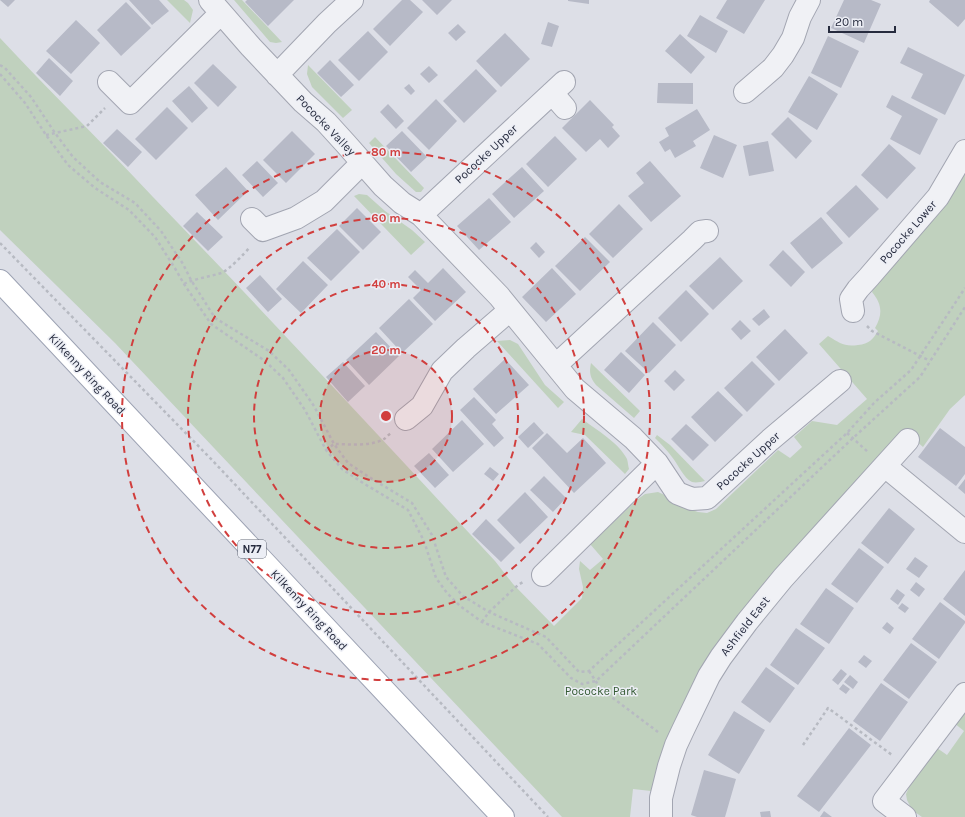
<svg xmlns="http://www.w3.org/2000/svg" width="965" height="817" font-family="Karla,sans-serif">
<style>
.green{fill:#c0d1be}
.building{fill:#b7bac7}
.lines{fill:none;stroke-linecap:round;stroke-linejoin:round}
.street-casing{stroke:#a2a5b1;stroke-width:24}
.primary-casing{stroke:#9ca2b3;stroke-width:24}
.path{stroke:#b7bac2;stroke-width:2.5;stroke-dasharray:3 3;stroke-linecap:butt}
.street{stroke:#f0f1f5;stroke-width:22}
.primary{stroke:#fff;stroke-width:22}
.ring{fill:none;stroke:#d13e3d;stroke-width:2;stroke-dasharray:7 5}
.labels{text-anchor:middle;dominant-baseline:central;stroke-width:3;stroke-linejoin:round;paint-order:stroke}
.shield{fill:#eceef5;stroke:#616675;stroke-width:1}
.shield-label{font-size:11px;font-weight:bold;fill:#262b3e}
.street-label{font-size:12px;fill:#262b3e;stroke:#eceef5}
.park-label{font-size:12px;fill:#345a33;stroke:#eceef5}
.centre{fill:#d13e3d;stroke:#eceef5;stroke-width:2}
.ring-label{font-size:12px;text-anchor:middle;font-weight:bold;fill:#d13e3d;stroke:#eceef5;stroke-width:3;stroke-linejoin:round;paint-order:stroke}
</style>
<rect width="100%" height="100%" fill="#dddfe7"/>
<path class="green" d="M167,0H184L188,3L193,10L190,23Z
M234,0H242L282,42L276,43L270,42Z
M0,38C50,92 103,143 153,197C269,317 382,439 495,561L513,584L554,626L582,598L583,587L579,569L580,561L590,570L603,559L590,544L638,499L645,494L658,492L669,497L689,509L698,512L707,513L716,509L778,450L790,458L802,447L794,437L812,421L837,425L867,399L819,344L828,336C840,343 844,347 858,345C869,344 873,339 878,331L875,328C883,314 882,304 872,292L875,285L948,201L965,173V395L950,409L923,447L904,430L775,570L671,730L664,746L651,791L633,789L630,817H562L115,343L0,230Z
M308,65L352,110L343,118L312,87L307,74Z
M375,137L424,188L421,192H416L396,174L369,143Z
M359,194L367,195L385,211L412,230L425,242L411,255L354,196Z
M510,340L518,344L545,385L564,402L558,408L497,341Z
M591,363L640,411L634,418L596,385C590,377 589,373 591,363Z
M582,419C597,430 619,443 627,459C628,462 628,466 629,469L625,474L585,435L571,432Z
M657,435L670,445L705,481C701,482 696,483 692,482C684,479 678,464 672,457C667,450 661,444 655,438Z
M965,710V817H922L912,810L907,800L906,794L910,785L937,748L947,755L964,731L954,723Z"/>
<path class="building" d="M0,0H15L8,7Z
M129,0H159L169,11L152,25Z
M247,0H294L268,26L245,2Z
M402,0H410L423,12L390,46L373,29Z
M422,0H452L437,15Z
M568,0H589V4L568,1Z
M727,0H765L744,34L716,18Z
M844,0H871L881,4L864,43L831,28Z
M930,0H965V19L958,27L929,2Z
M126,2L151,28L121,56L97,30Z
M700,15L728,31L716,53L687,36Z
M76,20L100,43L71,74L46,51Z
M548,22L559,26L552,47L541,44Z
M458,24L466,32L456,41L448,33Z
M368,31L388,52L359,81L338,60Z
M505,33L530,59L501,87L476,61Z
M680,34L705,57L691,74L665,51Z
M828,36L859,51L841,88L811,73Z
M908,47L965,75L945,115L911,98L923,74L900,63Z
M49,58L73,81L60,96L36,73Z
M330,60L354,85L341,97L317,73Z
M213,64L237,87L218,107L194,83Z
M429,66L438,75L429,83L420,74Z
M476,69L497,91L464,123L443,101Z
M809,76L838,94L817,130L788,112Z
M658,83H693V104L657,103Z
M409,84L415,91L411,95L404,88Z
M189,86L208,108L192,123L172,101Z
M892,95L938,119L920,155L890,139L902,116L886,107Z
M436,99L457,121L429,150L407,128Z
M590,100L614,125L612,127L620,136L608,148L600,139L586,152L562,128Z
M388,104L404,121L396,129L380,112Z
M167,107L188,128L156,160L135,139Z
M697,109L710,130L693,141L696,146L675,158L670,149L665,152L659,142L669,136L665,128Z
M788,117L812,141L796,159L771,134Z
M117,129L142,152L128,167L103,143Z
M292,131L315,154L286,183L263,160Z
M402,131L427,157L411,172L386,146Z
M714,135L737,145L723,178L700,168Z
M555,136L577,159L548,187L526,164Z
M768,141L774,171L749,176L743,146Z
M889,144L916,168L887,199L861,175Z
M257,161L278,183L263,197L242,175Z
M650,161L681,196L651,222L628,196L644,183L636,173Z
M226,167L248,191L218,220L195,195Z
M522,167L544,191L514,218L492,194Z
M856,185L879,209L849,238L826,213Z
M489,198L511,222L479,250L457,226Z
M619,204L643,229L613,258L589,234Z
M357,208L381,232L363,250L339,226Z
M197,212L223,237L208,251L183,226Z
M821,217L843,243L812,269L790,243Z
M337,229L360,252L331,281L307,258Z
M585,237L610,262L580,291L555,266Z
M536,242L545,252L539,258L530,248Z
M783,250L805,272L791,287L769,265Z
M720,257L743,281L713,310L689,286Z
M303,261L328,285L301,313L276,289Z
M443,268L466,292L435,321L413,298L421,290L408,277L415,270L428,283Z
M552,268L576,294L546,322L522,297Z
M260,275L282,299L268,312L246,288Z
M686,290L709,314L681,342L658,318Z
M409,299L433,324L402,353L379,328Z
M764,309L770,317L759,326L752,319Z
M740,320L751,331L741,340L731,329Z
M653,322L676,345L649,373L625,351Z
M785,329L808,353L779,381L756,357Z
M376,332L399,356L369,385L346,360Z
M621,352L645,375L629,393L604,370Z
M505,359L529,385L496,414L473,389Z
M752,361L775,384L747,412L724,388Z
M343,362L365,386L348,402L326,377Z
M675,370L685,380L674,391L664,381Z
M718,391L743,415L715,442L691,417Z
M474,397L496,420L492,424L504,438L494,447L460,410Z
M462,420L484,444L453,472L432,449Z
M534,422L544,433L528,448L518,437Z
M686,424L709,445L693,461L671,439Z
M940,428L965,447V474L956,486L918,457Z
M547,433L567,453L583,438L606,463L574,493L532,448Z
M429,453L449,475L435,488L414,466Z
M490,467L499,474L493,481L484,474Z
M544,476L566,498L553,512L530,490Z
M965,479V494L958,488Z
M525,492L548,517L520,544L497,520Z
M889,508L915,529L888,564L861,543Z
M486,519L515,548L501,562L472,534Z
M859,548L884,567L857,603L831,584Z
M915,557L928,566L919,578L906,569Z
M965,570V616L943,599Z
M916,582L925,589L919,597L910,590Z
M826,588L854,608L829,644L800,624Z
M897,589L905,595L898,605L890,599Z
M940,602L965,621V623L939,659L912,639Z
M902,603L909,608L905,613L898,608Z
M887,622L894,628L890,634L882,628Z
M796,628L825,648L798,685L770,665Z
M911,643L937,662L909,699L883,680Z
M864,655L872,661L866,668L858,662Z
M766,667L795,688L770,723L741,702Z
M841,669L847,674L838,685L832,680Z
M850,675L858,682L853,689L844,682Z
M881,683L908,702L880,741L853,721Z
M843,684L850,689L846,694L839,689Z
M734,711L765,730L739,774L708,755Z
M849,728L871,745L819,812L797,796Z
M704,770L736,779L725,817H697L691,815Z
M770,811L771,817H761L760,812Z
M824,811L832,817H820Z"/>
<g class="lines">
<g class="street-casing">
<path id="street" d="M210,0L251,47L303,102L326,122L346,144L383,186L402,203L421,215L499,296L575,389L633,438L657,463L677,493L692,499L707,498L770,440L840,381
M277,75L327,23L352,0
M109,82L130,103L221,13
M745,92L773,68L783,55L793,38L800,17L809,0
M552,93L565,108
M421,215L564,82
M252,219L263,230L296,218L324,201L362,163
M853,311L851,299L858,289L869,277L938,197L965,151
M556,365L692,240L700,232L707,231
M406,419L422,406L442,371L466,348L510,310
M885,466L965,532
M543,575L657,463
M661,817V798L669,766L676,745L683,730L709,676L721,657L747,622L783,578L908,440
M905,817L884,801L965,694"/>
</g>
<g class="primary-casing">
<path id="primary" d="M0,281L503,817"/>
</g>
<path class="path" d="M0,65L5,68L31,97L55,133L73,157L100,182L135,203L161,231L183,264L191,280L215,318L269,351L289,370L314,406L334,444L348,463L369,477L412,503L432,535L446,577L463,596L489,612L546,637L579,672L589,671L847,433L874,403L911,370L965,288
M0,74L25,103L46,135L68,165L95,188L129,210L155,237L176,270L184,284L211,324L265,361L283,378L305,410L326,450L342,469L363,483L408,510L424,541L436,578L447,593L460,606L482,622L538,644L571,678L582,684L596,681L853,438L920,377L965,307
M46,135L87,126L105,108
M0,243L212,460L548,817
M184,284C196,278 209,277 221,273C229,270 244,254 250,247
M867,326L872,331L930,361
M847,433L868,452
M326,450L334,444C348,444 370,447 384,439C386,438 388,435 391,433
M482,622L489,612L518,585L523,582
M589,671L601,689L658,732
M803,745L828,708L892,755"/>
<use href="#street" class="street"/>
<use href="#primary" class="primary"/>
</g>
<circle cx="386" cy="416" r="66" fill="#d13e3d" fill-opacity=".12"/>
<g class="ring">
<circle cx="386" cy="416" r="66"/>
<circle cx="386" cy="416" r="132"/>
<circle cx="386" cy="416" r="198"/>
<circle cx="386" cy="416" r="264"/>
</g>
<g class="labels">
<rect class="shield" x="238" y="540" width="28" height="18" rx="3"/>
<g class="shield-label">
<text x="252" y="549">N77</text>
</g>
<g class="street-label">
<text transform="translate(326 125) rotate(46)">Pococke Valley</text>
<text transform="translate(486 154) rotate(-43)">Pococke Upper</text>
<text transform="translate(908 232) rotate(-49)">Pococke Lower</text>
<text transform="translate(87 374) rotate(47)">Kilkenny Ring Road</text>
<text transform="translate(748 461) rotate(-42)">Pococke Upper</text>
<text transform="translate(309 610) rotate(47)">Kilkenny Ring Road</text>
<text transform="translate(745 626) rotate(-52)">Ashfield East</text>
</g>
<g class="park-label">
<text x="601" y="691">Pococke Park</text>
</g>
</g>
<circle cx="386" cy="416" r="6" class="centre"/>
<g class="ring-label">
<text x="386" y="156">80 m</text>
<text x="386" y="222">60 m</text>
<text x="386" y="288">40 m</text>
<text x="386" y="354">20 m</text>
</g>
<path d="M829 26v6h66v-6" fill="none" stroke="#262b3e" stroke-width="2"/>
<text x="835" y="26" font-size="12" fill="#262b3e" stroke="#eceef5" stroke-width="3" paint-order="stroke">20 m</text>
</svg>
